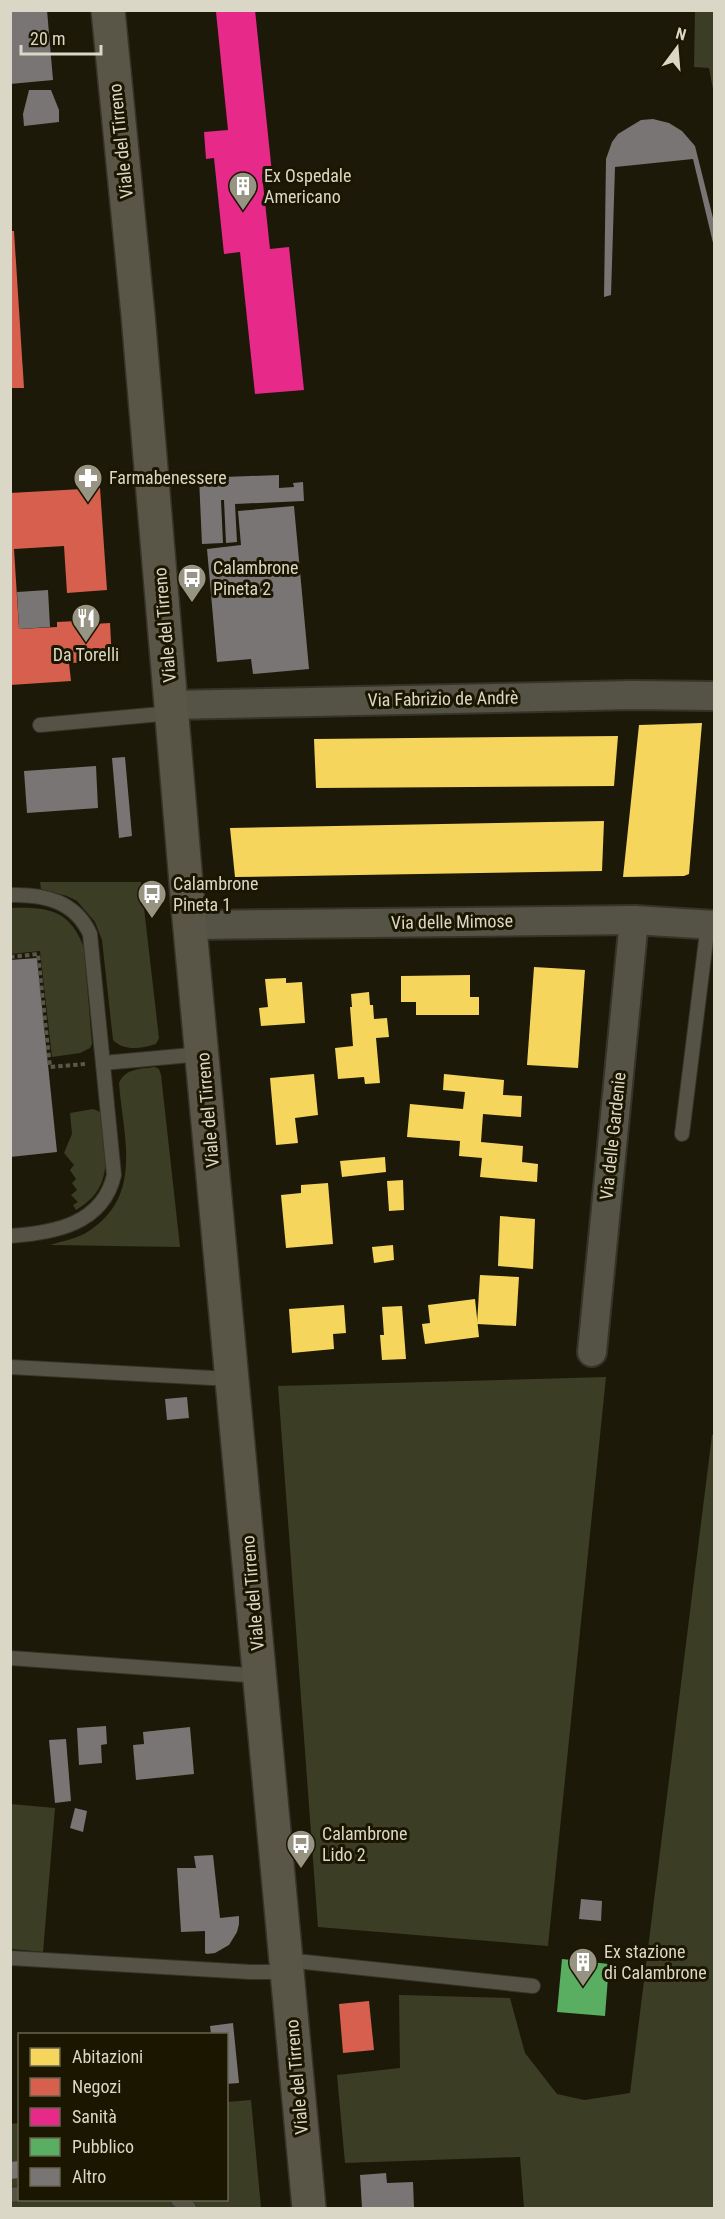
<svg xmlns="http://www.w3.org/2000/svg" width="725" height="2219" font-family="'Roboto Condensed',sans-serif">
	<rect width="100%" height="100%" fill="#1d1909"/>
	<g fill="#3c3d25">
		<polygon points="695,11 714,11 714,95 709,68 694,67"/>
		<path d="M40,882H141L159,1038L156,1044C143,1048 124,1052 113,1040L102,940L95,922L77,901L67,896L41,889Z"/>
		<path d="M10,908C47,907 70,909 84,948L92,1044L90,1048L80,1053L52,1057L40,951L11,954Z"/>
		<path d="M155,1067L159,1069L161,1075L180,1247L50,1245C63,1241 79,1238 89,1231C144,1195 123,1137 119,1083C126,1068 140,1069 155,1067Z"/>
		<path d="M93,1109L98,1111L102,1114C105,1153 116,1187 76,1210L73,1205L78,1202L71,1195L77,1190L72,1183L76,1179L70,1170L74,1165L64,1153L72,1134L70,1113Z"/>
		<polygon points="606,1377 548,1946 318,1927 278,1386"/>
		<polygon points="712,1435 714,1435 714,2208 524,2208 520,2157 345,2163 337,2075 400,2068 399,1995 510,1998 525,2053 557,2094 584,2100 630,2093"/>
		<polygon points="10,1804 55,1808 43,1952 11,1949"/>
		<polygon points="251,2100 261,2208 11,2208 10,2124 19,2123 20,2200 226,2200 227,2102"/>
	</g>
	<g fill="#f6d55c">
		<polygon points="702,723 689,874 684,876 623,877 639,725"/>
		<polygon points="618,736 614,786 316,788 314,739"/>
		<polygon points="604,821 602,871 235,877 230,828"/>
		<polygon points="534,967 585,970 578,1068 527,1065"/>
		<polygon points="470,975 470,997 479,997 479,1015 416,1015 416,1002 401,1002 401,976"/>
		<polygon points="286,978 286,983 302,982 305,1023 261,1026 259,1008 268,1007 265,979"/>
		<polygon points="369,992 370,1005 373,1005 374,1019 387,1018 389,1037 376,1038 380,1083 365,1084 364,1077 338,1079 335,1048 353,1046 350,1007 352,1007 351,994"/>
		<polygon points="314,1074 318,1115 295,1118 298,1143 276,1145 270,1078"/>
		<polygon points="444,1074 504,1080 503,1095 522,1096 521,1117 483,1114 481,1142 523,1146 522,1162 538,1164 537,1182 480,1177 482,1158 459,1156 460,1141 407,1137 410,1104 463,1109 465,1092 443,1090"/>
		<polygon points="385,1157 386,1172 342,1177 340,1161"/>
		<polygon points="403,1180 404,1210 389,1211 387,1181"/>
		<polygon points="328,1183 333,1244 286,1248 281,1195 301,1193 301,1185"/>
		<polygon points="500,1216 535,1219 533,1269 498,1266"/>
		<polygon points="393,1245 394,1260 374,1263 372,1247"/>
		<polygon points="480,1275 519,1277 516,1326 477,1324"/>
		<polygon points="475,1299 479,1337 425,1344 422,1324 430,1323 428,1305"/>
		<polygon points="344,1305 346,1333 333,1334 334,1349 292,1353 289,1309"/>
		<polygon points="402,1306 406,1359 382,1360 380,1335 384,1335 382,1307"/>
	</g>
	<g fill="#d6604d">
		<polygon points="10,231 14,231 24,388 10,388"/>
		<polygon points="100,488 107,590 67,593 64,546 14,549 19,629 57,627 57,622 77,621 77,625 110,623 112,661 69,663 71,681 10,685 10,493"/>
		<polygon points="369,2001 374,2050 343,2053 339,2004"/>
	</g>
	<polygon fill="#e7298a" points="226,10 255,10 272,173 262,174 270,249 289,247 304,390 255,394 240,252 224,254 214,158 206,159 204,132 228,130 216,12"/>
	<polygon fill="#5aae61" points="562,1959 609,1964 605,2016 557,2012"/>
	<g fill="#797574">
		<polygon points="10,10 47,10 53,80 10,84 10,53 12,53"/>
		<polygon points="29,90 51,90 59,110 59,122 24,126 23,114"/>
		<polygon points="653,119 669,123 682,131 695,146 714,222 714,247 693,159 615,167 611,295 604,297 606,159 612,142 618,134 641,120"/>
		<polygon points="279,475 279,488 294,487 293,483 303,482 304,501 235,504 237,542 226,543 224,500 221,500 223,543 202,544 199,478"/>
		<polygon points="294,506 309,669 253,674 251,659 217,662 207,549 241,545 238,511"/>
		<polygon points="48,590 50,627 19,629 17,592"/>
		<polygon points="125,757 132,836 119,838 112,758"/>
		<polygon points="96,766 98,808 27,813 24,771"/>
		<polygon points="37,958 57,1152 10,1157 10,960"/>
		<polygon points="187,1397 189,1418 167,1420 165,1399"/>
		<polygon points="106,1726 107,1744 101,1745 102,1763 79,1765 77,1728"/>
		<polygon points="190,1727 194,1774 136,1780 133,1745 144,1744 143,1732"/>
		<polygon points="66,1739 71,1801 55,1803 49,1740"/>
		<polygon points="75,1808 87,1811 83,1832 70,1828"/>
		<polygon points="213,1855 220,1918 239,1916 239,1924 237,1932 229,1945 215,1953 207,1954 205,1953 205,1931 181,1932 177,1868 196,1868 194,1856"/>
		<polygon points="581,1899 602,1901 601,1921 579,1919"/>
		<polygon points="233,2023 239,2083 226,2084 226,2034 211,2034 210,2026"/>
		<polygon points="20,2161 20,2178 10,2179 10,2162"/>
		<polygon points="386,2173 387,2183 413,2182 414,2208 362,2208 360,2175"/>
	</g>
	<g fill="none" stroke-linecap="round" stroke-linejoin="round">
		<g stroke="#363429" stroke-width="16">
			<g id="service">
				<polyline points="40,725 172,713"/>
				<path d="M10,895C44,894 75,901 90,934L114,1175C103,1224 54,1233 10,1236"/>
				<polyline points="103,1063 202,1054"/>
				<polyline points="682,1134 708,924"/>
				<polyline points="10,1367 231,1379"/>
				<polyline points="10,1658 261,1676"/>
				<polyline points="10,1958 250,1972 287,1972"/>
				<polyline points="286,1960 533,1986"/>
				<polyline points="10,2195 20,2194"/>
				<polyline points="178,2200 189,2208"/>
			</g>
		</g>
		<g stroke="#363429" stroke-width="32">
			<g id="minor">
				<polyline points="172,705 632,695 714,696"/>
				<polyline points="190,925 634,920 714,925"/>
				<polyline points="592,1352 634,920"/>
			</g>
		</g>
		<g stroke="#363429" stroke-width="36">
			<polyline id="secondary" points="108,10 138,315 189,918 309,2208"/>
		</g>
		<polyline stroke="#59574c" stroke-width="4" stroke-dasharray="4.5 3" stroke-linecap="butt" points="10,957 38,954 50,1067 85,1064"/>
		<use href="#service" stroke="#555346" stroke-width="14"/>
		<use href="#minor" stroke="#555346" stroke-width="28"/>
		<use href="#secondary" stroke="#595547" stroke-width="33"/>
	</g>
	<defs>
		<g id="building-pin" transform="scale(1.5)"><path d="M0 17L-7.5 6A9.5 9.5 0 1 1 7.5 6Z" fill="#989484" stroke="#1b1600"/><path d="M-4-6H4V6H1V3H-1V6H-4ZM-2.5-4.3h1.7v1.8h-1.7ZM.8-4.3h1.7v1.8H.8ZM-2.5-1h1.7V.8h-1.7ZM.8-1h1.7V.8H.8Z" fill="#fff"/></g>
		<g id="pharmacy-pin" transform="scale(1.5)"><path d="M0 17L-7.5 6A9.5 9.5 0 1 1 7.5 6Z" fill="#989484" stroke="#1b1600"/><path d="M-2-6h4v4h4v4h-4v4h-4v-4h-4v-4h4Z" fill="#fff"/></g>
		<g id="bus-pin" transform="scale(1.5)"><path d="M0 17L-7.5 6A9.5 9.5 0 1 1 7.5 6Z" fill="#989484" stroke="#1b1600"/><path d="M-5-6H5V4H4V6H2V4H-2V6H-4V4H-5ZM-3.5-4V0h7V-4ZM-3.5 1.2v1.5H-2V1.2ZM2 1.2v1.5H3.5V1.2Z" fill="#fff"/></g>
		<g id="restaurant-pin" transform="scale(1.5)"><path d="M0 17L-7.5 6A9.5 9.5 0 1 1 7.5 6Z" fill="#989484" stroke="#1b1600"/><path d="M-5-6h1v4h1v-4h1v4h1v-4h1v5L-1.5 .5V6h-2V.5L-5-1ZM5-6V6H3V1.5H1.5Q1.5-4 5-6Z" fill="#fff"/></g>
	</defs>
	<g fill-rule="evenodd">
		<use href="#building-pin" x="243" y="186"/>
		<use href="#pharmacy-pin" x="88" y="478"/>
		<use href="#bus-pin" x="192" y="578"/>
		<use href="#restaurant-pin" x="86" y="618"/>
		<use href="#bus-pin" x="152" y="894"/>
		<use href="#bus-pin" x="301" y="1844"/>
		<use href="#building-pin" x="583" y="1962"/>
	</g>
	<g text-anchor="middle" stroke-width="6" stroke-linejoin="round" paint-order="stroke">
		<g font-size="18" fill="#dad7c6" stroke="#1b1600">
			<text transform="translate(121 141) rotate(-96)" y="6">Viale del Tirreno</text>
			<text transform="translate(165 625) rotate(-95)" y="6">Viale del Tirreno</text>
			<text transform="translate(443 699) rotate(-1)" y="6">Via Fabrizio de Andrè</text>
			<text transform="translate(452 922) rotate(-1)" y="6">Via delle Mimose</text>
			<text transform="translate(208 1110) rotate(-95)" y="6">Viale del Tirreno</text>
			<text transform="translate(613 1136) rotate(-84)" y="6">Via delle Gardenie</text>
			<text transform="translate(253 1593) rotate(-95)" y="6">Viale del Tirreno</text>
			<text transform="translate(297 2077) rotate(-95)" y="6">Viale del Tirreno</text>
		</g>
		<g font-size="18" fill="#dad7c6" stroke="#1b1600" text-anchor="start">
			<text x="264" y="182">Ex Ospedale<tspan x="264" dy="21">Americano</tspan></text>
			<text x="109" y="484">Farmabenessere</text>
			<text x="213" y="574">Calambrone<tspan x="213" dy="21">Pineta 2</tspan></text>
			<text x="86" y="661" text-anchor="middle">Da Torelli</text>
			<text x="173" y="890">Calambrone<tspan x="173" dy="21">Pineta 1</tspan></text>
			<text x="322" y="1840">Calambrone<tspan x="322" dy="21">Lido 2</tspan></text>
			<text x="604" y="1958">Ex stazione<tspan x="604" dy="21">di Calambrone</tspan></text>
		</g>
	</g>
	<rect width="725" height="2219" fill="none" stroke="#dad7c6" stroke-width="24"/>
	<rect x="18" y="2033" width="210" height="168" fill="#1b1600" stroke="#67634f" stroke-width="1.5"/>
	<rect x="30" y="2048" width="30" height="18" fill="#f6d55c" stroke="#67634f" stroke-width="1.5"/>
	<text x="72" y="2063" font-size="18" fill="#dad7c6">Abitazioni</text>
	<rect x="30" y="2078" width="30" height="18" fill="#d6604d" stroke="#67634f" stroke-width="1.5"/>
	<text x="72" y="2093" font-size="18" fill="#dad7c6">Negozi</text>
	<rect x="30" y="2108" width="30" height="18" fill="#e7298a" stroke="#67634f" stroke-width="1.5"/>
	<text x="72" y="2123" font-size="18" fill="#dad7c6">Sanità</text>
	<rect x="30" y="2138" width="30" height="18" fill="#5aae61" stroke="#67634f" stroke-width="1.5"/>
	<text x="72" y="2153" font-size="18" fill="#dad7c6">Pubblico</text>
	<rect x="30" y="2168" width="30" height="18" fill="#797574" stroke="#67634f" stroke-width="1.5"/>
	<text x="72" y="2183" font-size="18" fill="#dad7c6">Altro</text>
	<g transform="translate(677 48) rotate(16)" stroke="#1b1600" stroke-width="4.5" paint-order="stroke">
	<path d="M0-4.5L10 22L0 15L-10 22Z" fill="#dad7c6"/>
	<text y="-9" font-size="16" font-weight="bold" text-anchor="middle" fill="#dad7c6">N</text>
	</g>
	<path d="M21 45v9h80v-9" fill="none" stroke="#dad7c6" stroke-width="3"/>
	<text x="30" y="45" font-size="18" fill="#dad7c6" stroke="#1b1600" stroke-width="4.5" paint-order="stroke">20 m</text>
</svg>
